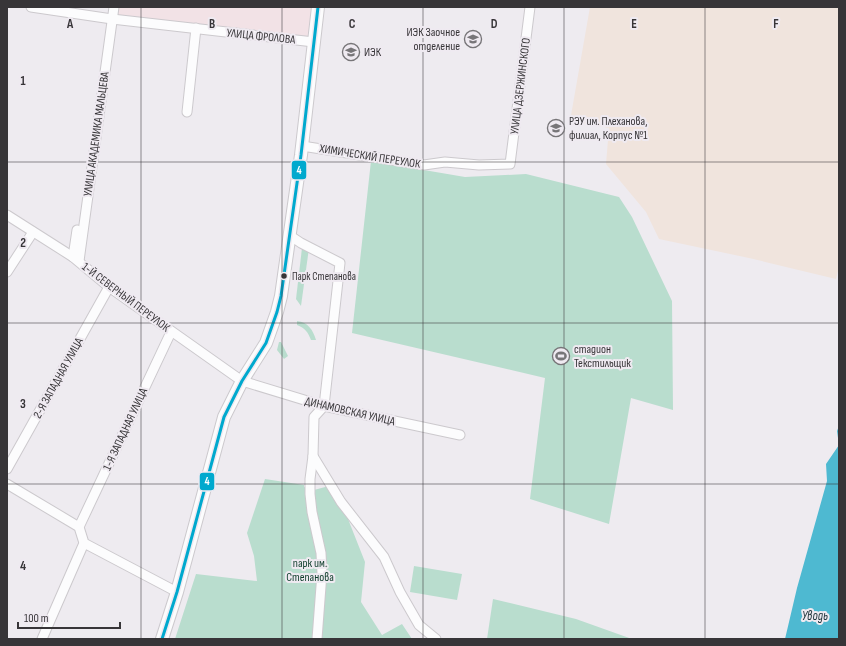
<svg xmlns="http://www.w3.org/2000/svg" width="846" height="646" font-family="'Sofia Sans Condensed',sans-serif">
	<rect width="100%" height="100%" fill="#eeebf0"/>
	<polygon fill="#f0e4dd" points="590,7 839,7 839,267 836,279 749,258 659,239 646,212 606,164 609,128 570,121"/>
	<polygon fill="#f2e2e6" points="118,7 312,7 309,37 117,15"/>
	<g fill="#b9ddce">
		<polygon points="371,161 465,177 526,174 619,197 632,217 672,301 673,410 631,398 609,524 530,499 545,378 352,333"/>
		<polygon points="302,248 309,248 301,306 296,299"/>
		<path d="M297,321C308,322 313,330 316,340H311C308,332 305,328 297,325Z"/>
		<polygon points="279,342 281,342 288,356 284,359 277,350"/>
		<polygon points="265,479 304,485 304,487 314,490 329,486 348,519 365,562 361,602 382,635 402,624 412,639 175,639 196,574 257,581 254,556 247,533"/>
		<polygon points="414,566 462,574 457,600 410,592"/>
		<polygon points="493,599 576,619 632,639 487,639"/>
	</g>
	<polygon fill="#4eb9d1" points="839,426 839,639 785,639 797,588 827,481 826,464 839,445 837,431"/>
	<g fill="none" stroke-linecap="round" stroke-linejoin="round">
		<g stroke="#ccc9cd" stroke-width="11">
			<g id="minor">
				<polyline points="31,7 112,19 314,42"/>
				<polyline points="187,112 196,28"/>
				<polyline points="302,146 424,165 445,162 479,165 510,164 530,7"/>
				<polyline points="7,215 73,257 109,287 242,381 324,406 460,435"/>
				<polyline points="289,235 301,243 340,263 324,406 314,417 313,456 310,479 310,494 312,512 321,553 322,573 317,639"/>
				<polyline points="73,257 77,230"/>
				<polyline points="79,261 114,7"/>
				<polyline points="7,272 33,232"/>
				<polyline points="313,456 341,502 384,557 400,592 419,625 436,639"/>
				<polyline points="7,469 109,287"/>
				<polyline points="7,484 79,527 84,543 177,592"/>
				<polyline points="79,527 171,332"/>
				<polyline points="42,639 84,543"/>
			</g>
		</g>
		<g stroke="#ccc9cd" stroke-width="14">
			<polyline id="major" points="162,639 177,592 224,417 242,381 266,343 277,312 281,296 301,155 318,7"/>
		</g>
		<use href="#minor" stroke="#fcfcfd" stroke-width="9"/>
		<use href="#major" stroke="#fcfcfd" stroke-width="12"/>
		<g stroke="#efeaf1" stroke-width="6">
			<polyline id="bus-1" points="162,639 177,592 224,417 242,381 266,343 277,312 281,296 301,155 318,7"/>
		</g>
		<use href="#bus-1" stroke="#00a9ce" stroke-width="3"/>
	</g>
	<path fill="none" stroke="#373538" stroke-width="1" stroke-opacity="0.55" d="M141,7V639M282,7V639M423,7V639M564,7V639M705,7V639M7,162H839M7,323H839M7,484H839"/>
	<defs>
		<g id="university-ring" transform="scale(0.9)"><circle r="9.5" fill="#efeaf1" stroke="#777578" stroke-width="1.5"/><path d="M0-5L7-2L0 1L-7-2ZM-4 1L0 2.5L4 1V4Q0 6-4 4Z" fill="#777578"/></g>
		<g id="stadium-ring" transform="scale(0.9)"><circle r="9.5" fill="#efeaf1" stroke="#777578" stroke-width="1.5"/><path d="M0-5a6.5 5 0 1 0 0 10a6.5 5 0 1 0 0-10ZM-3.5-1.8h7v3.6h-7Z" fill="#777578"/></g>
	</defs>
	<g fill-rule="evenodd">
		<use href="#university-ring" x="473" y="39"/>
		<use href="#university-ring" x="351" y="52"/>
		<use href="#university-ring" x="556" y="128"/>
		<use href="#stadium-ring" x="561" y="356"/>
	</g>
	<circle fill="#373538" stroke="#efeaf1" stroke-width="1.5" cx="284" cy="276" r="3.5"/>
	<g text-anchor="middle" stroke-width="4" stroke-linejoin="round" paint-order="stroke">
		<g font-size="11" fill="#373538" stroke="#efeaf1" text-anchor="start">
			<text x="292" y="280">Парк Степанова</text>
		</g>
		<g font-size="12" fill="#373538" stroke="#efeaf1" text-anchor="start">
			<text x="460" y="36" text-anchor="end">ИЭК Заочное<tspan x="460" dy="14">отделение</tspan></text>
			<text x="364" y="56">ИЭК</text>
			<text x="569" y="125">РЭУ им. Плеханова,<tspan x="569" dy="14">филиал, Корпус №1</tspan></text>
			<text x="574" y="353">стадион<tspan x="574" dy="14">Текстильщик</tspan></text>
		</g>
		<g font-size="12" fill="#373538" stroke="#efeaf1">
			<text transform="translate(261 36) rotate(6)" y="4">УЛИЦА ФРОЛОВА</text>
			<text transform="translate(520 86) rotate(-83)" y="4">УЛИЦА ДЗЕРЖИНСКОГО</text>
			<text transform="translate(96 134) rotate(-82)" y="4">УЛИЦА АКАДЕМИКА МАЛЬЦЕВА</text>
			<text transform="translate(370 156) rotate(9)" y="4">ХИМИЧЕСКИЙ ПЕРЕУЛОК</text>
			<text transform="translate(126 297) rotate(37)" y="4">1-Й СЕВЕРНЫЙ ПЕРЕУЛОК</text>
			<text transform="translate(58 378) rotate(-61)" y="4">2-Я ЗАПАДНАЯ УЛИЦА</text>
			<text transform="translate(350 411) rotate(13)" y="4">ДИНАМОВСКАЯ УЛИЦА</text>
			<text transform="translate(125 429) rotate(-65)" y="4">1-Я ЗАПАДНАЯ УЛИЦА</text>
		</g>
		<g font-size="12" fill="#0e3d2b" stroke="#efeaf1">
			<text x="310" y="567">парк им.<tspan x="310" dy="14">Степанова</tspan></text>
		</g>
		<g font-size="13" font-style="italic" fill="#1f343b" stroke="#efeaf1">
			<text x="815" y="620">Уводь</text>
		</g>
	</g>
	<g font-size="13" text-anchor="middle" font-weight="bold" fill="#373538" stroke="#efeaf1" stroke-width="4" stroke-linejoin="round" paint-order="stroke">
		<text x="70" y="28">A</text>
		<text x="212" y="28">B</text>
		<text x="352" y="28">C</text>
		<text x="494" y="28">D</text>
		<text x="634" y="28">E</text>
		<text x="776" y="28">F</text>
		<text x="23" y="85">1</text>
		<text x="23" y="247">2</text>
		<text x="23" y="408">3</text>
		<text x="23" y="570">4</text>
	</g>
	<g stroke="#efeaf1" stroke-width="1.5">
		<rect x="291" y="160" width="16" height="20" rx="4" fill="#00a9ce"/>
		<rect x="199" y="472" width="16" height="19" rx="4" fill="#00a9ce"/>
	</g>
	<g font-size="11" text-anchor="middle" font-weight="bold" fill="#fff">
		<text x="299" y="174">4</text>
		<text x="207" y="485">4</text>
	</g>
	<rect width="846" height="646" fill="none" stroke="#373538" stroke-width="16"/>
	<path d="M18 622v6h102v-6" fill="none" stroke="#373538" stroke-width="2"/>
	<text x="24" y="622" font-size="12" fill="#373538" stroke="#efeaf1" stroke-width="3" paint-order="stroke">100 m</text>
</svg>
